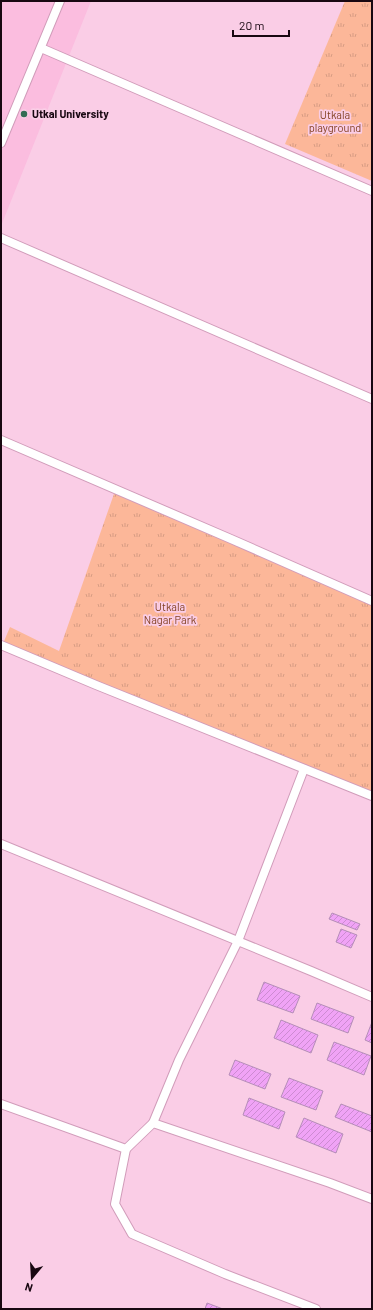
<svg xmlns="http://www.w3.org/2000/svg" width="373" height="1310" font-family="Barlow,sans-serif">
	<defs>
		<pattern id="grass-tufts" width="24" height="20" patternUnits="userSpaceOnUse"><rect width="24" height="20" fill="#fcb799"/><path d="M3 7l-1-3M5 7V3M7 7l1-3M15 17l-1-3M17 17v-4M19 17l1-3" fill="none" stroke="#d79c83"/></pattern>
		<pattern id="building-hatch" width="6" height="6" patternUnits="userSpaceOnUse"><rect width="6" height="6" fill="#f0a3f6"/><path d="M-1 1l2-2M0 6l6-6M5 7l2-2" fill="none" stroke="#cd8bd2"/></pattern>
	</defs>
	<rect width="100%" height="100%" fill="#facde6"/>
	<polygon fill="#fbbddf" points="1,1 91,1 1,226"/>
	<g fill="url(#grass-tufts)">
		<polygon points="345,1 372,1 372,181 285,144"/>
		<polygon points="115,491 372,601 372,794 2,646 10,627 59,651"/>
	</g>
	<g fill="url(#building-hatch)" stroke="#b58eb8">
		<polygon points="332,913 360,924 357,930 329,919"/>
		<polygon points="341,929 357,935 351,948 336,942"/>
		<polygon points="264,982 300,996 293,1013 257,1000"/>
		<polygon points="317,1003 354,1017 348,1033 311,1019"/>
		<polygon points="281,1020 318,1035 311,1053 274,1038"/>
		<polygon points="372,1022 372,1043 365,1040"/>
		<polygon points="334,1042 371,1056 364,1075 327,1060"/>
		<polygon points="235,1060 271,1074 265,1089 229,1075"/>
		<polygon points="289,1078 323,1091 316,1110 281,1097"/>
		<polygon points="249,1098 285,1112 279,1129 243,1115"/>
		<polygon points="341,1104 372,1116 372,1132 335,1117"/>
		<polygon points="304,1118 343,1134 336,1153 296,1137"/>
		<polygon points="207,1303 223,1309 205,1309"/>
	</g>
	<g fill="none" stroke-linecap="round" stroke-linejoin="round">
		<g stroke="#d19cba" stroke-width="10">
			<g id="service">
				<polyline points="41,48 372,191"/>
				<polyline points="1,143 60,1"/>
				<polyline points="1,238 372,399"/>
				<polyline points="1,440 231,539 372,601"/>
				<polyline points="1,645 96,685 372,796"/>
				<polyline points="1,844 311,971 372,997"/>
				<polyline points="1,1104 126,1149 153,1123 330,1183 372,1199"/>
				<polyline points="153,1123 179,1060 238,941 304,769"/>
				<polyline points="126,1149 115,1204 132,1234 225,1274 316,1309"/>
			</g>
		</g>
		<use href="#service" stroke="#fff" stroke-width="8"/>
	</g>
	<circle fill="#336c54" stroke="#facde6" stroke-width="1.5" cx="24" cy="114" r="4"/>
	<g text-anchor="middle" stroke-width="3.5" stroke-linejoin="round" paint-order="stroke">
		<g font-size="11" font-weight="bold" fill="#180711" stroke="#facde6" text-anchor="start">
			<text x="32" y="118">Utkal University</text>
		</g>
		<g font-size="11" fill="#834121" stroke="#facde6">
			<text x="335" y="119">Utkala<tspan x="335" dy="13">playground</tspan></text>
			<text x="170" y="611">Utkala<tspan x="170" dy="13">Nagar Park</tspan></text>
		</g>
	</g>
	<rect width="373" height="1310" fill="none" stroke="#180711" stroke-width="4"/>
	<g transform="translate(32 1278) rotate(198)" stroke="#facde6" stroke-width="3" paint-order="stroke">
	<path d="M0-3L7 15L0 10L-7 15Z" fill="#180711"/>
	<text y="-6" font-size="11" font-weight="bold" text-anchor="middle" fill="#180711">N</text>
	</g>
	<path d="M233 30v6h56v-6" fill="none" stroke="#180711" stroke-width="2"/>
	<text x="239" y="30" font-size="12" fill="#180711" stroke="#facde6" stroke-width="3" paint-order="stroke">20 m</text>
</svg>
